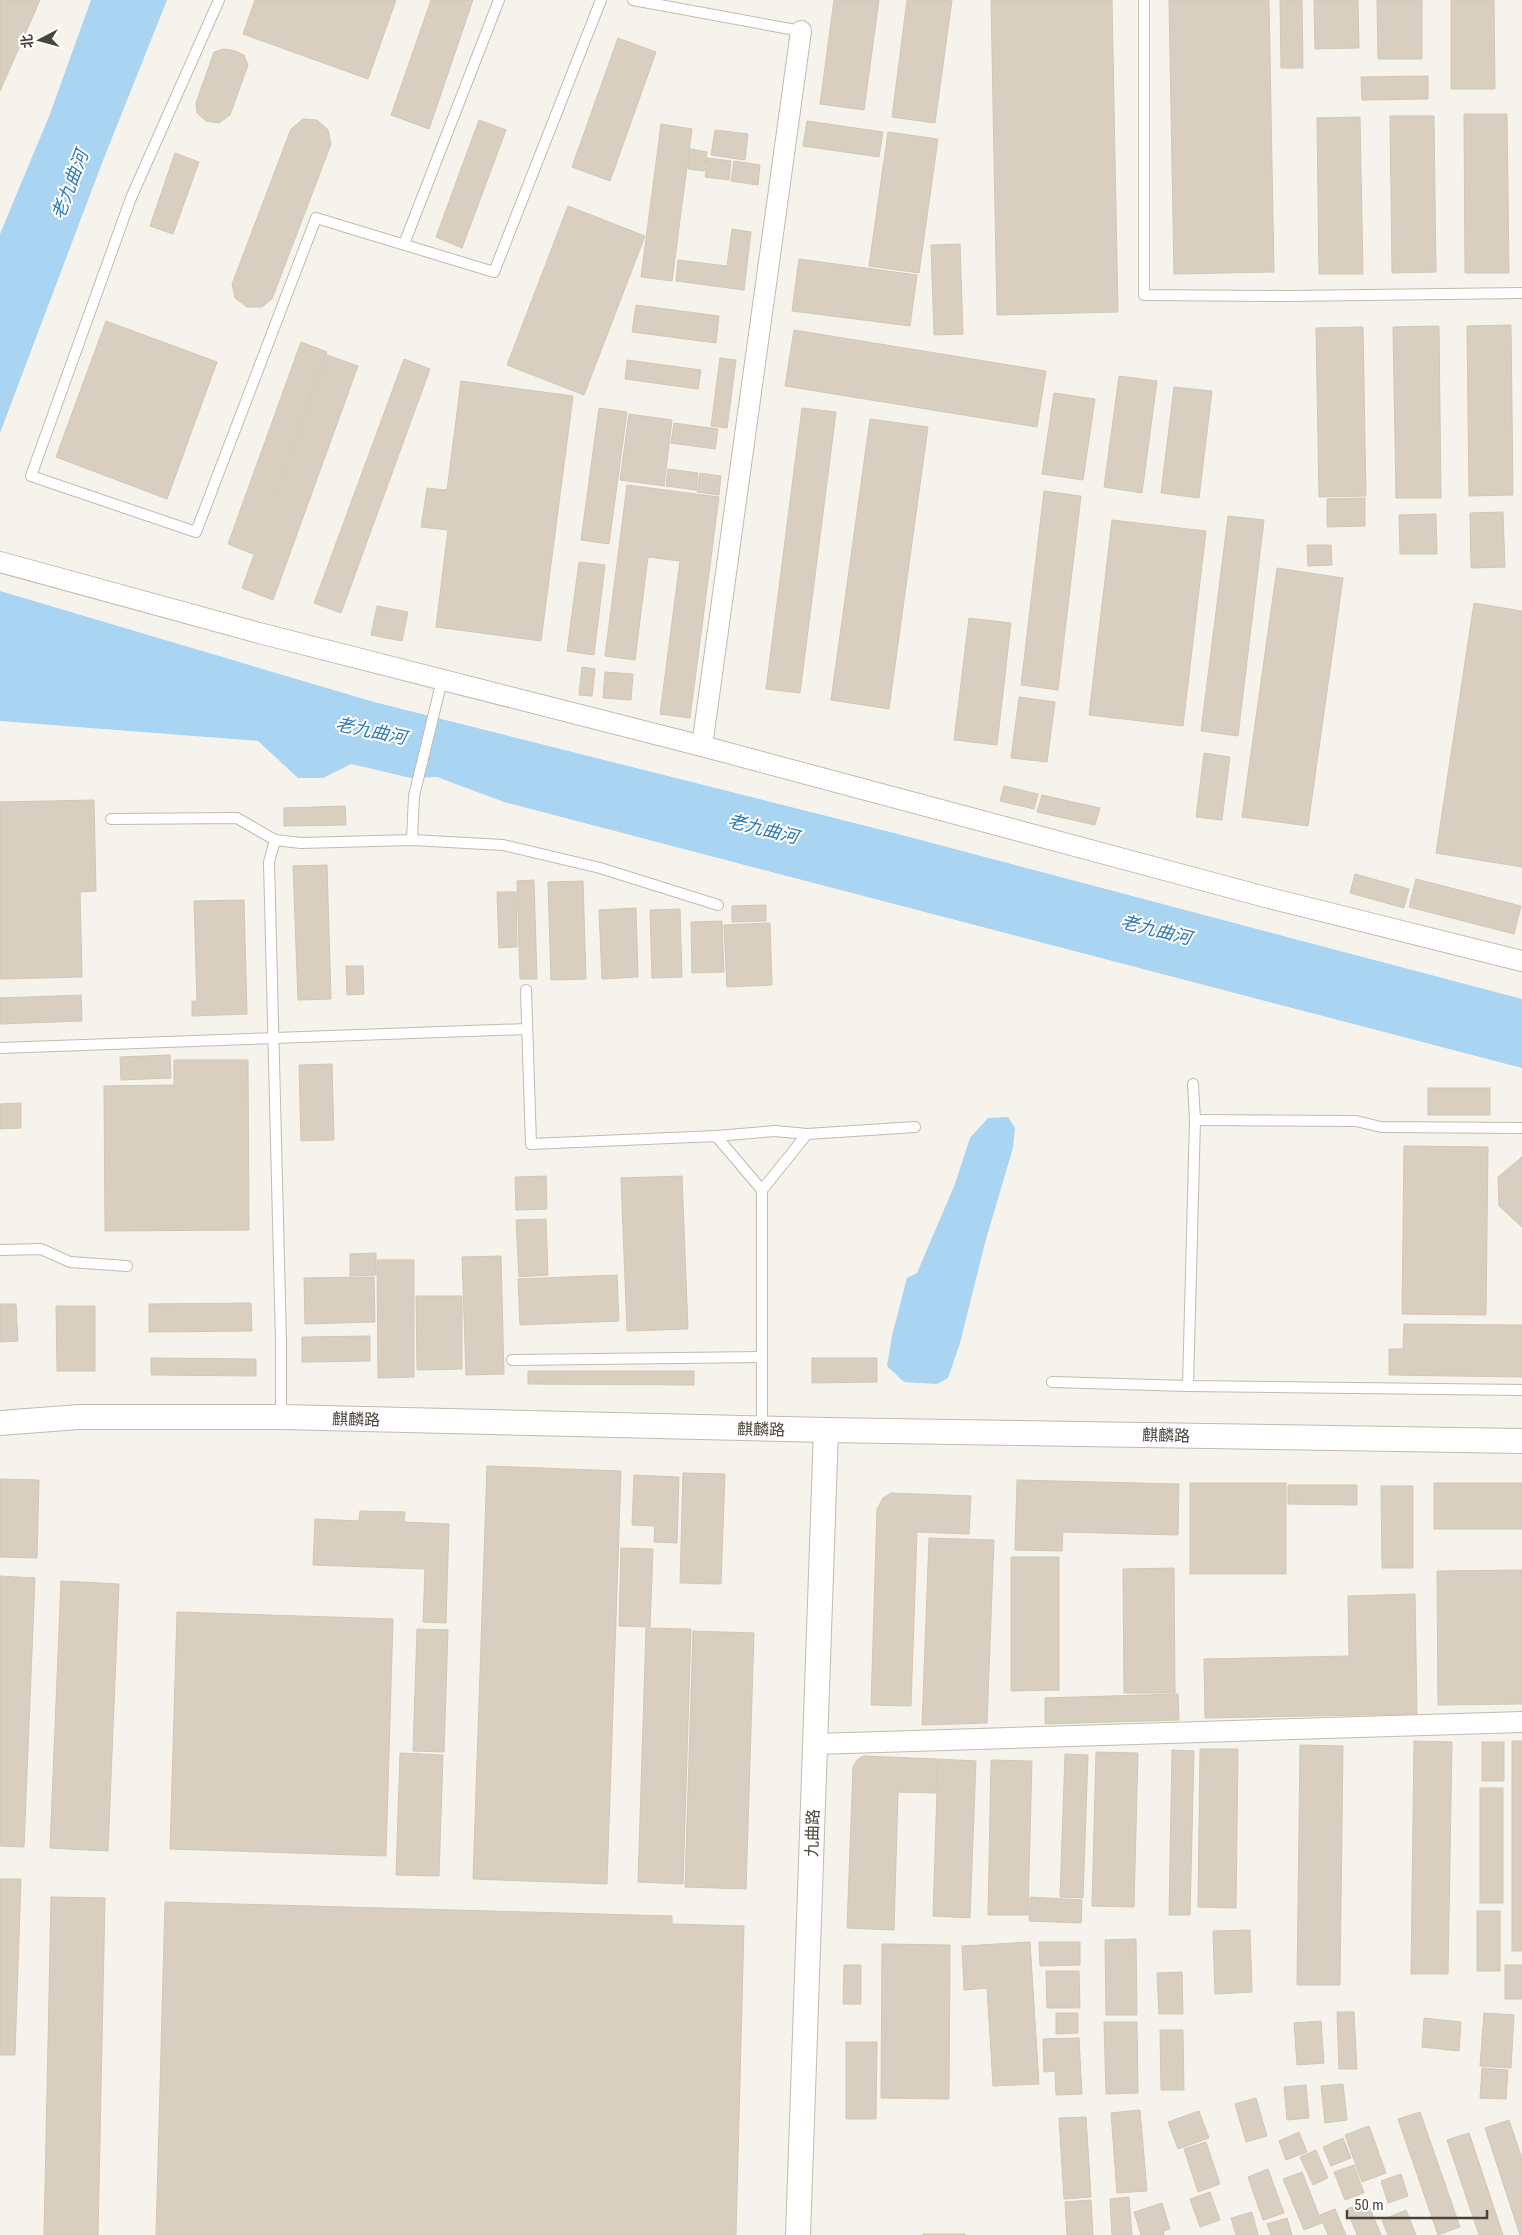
<svg xmlns="http://www.w3.org/2000/svg" width="1522" height="2235" font-family="'Roboto Condensed','Noto Sans SC',sans-serif">
	<rect width="100%" height="100%" fill="#f6f3ec"/>
	<g fill="#a9d4f2">
		<polygon points="91,0 167,0 102,163 0,433 0,234 50,114"/>
		<polygon points="0,591 374,702 894,833 1522,999 1522,1068 504,802 437,777 411,778 351,764 323,778 298,778 258,741 0,721"/>
		<polygon points="1008,1117 1015,1128 1013,1148 986,1239 960,1343 948,1378 937,1384 904,1382 887,1366 892,1336 907,1278 917,1273 955,1184 970,1138 988,1118"/>
	</g>
	<g fill="#d8cfc1" stroke="#d3c7b4">
		<polygon points="0,0 40,0 0,91"/>
		<polygon points="255,0 396,0 368,79 243,34"/>
		<polygon points="431,0 473,0 429,129 391,115"/>
		<polygon points="834,0 879,0 864,110 820,104"/>
		<polygon points="907,0 952,0 935,123 892,117"/>
		<polygon points="991,0 1112,0 1118,312 997,315"/>
		<polygon points="1169,0 1269,0 1274,272 1174,274"/>
		<polygon points="1280,0 1302,0 1303,68 1281,68"/>
		<polygon points="1314,0 1358,0 1359,48 1315,49"/>
		<polygon points="1377,0 1422,0 1422,59 1378,59"/>
		<polygon points="1451,0 1494,0 1495,89 1451,89"/>
		<polygon points="618,38 656,52 610,181 572,167"/>
		<polygon points="224,49 235,51 244,55 248,65 230,115 219,123 206,121 197,113 196,103 214,52"/>
		<polygon points="1428,76 1428,99 1362,100 1361,77"/>
		<polygon points="1464,114 1507,114 1509,273 1465,273"/>
		<polygon points="1390,116 1434,116 1436,272 1392,273"/>
		<polygon points="1360,117 1363,274 1319,274 1317,118"/>
		<polygon points="303,119 317,120 328,130 331,144 272,299 262,307 247,307 235,298 232,284 291,129"/>
		<polygon points="479,120 506,130 462,248 436,237"/>
		<polygon points="807,121 883,132 879,157 803,146"/>
		<polygon points="661,124 692,129 672,281 641,277"/>
		<polygon points="715,130 748,134 745,160 711,155"/>
		<polygon points="888,132 938,139 919,273 869,266"/>
		<polygon points="690,149 707,152 704,171 688,169"/>
		<polygon points="175,153 199,162 173,234 150,226"/>
		<polygon points="707,158 731,161 729,180 705,177"/>
		<polygon points="734,161 760,165 758,185 731,181"/>
		<polygon points="568,206 645,236 584,395 507,365"/>
		<polygon points="732,229 751,232 744,290 676,281 678,260 727,266"/>
		<polygon points="960,244 963,334 934,335 931,245"/>
		<polygon points="799,259 917,275 910,326 792,311"/>
		<polygon points="636,305 719,316 716,343 632,332"/>
		<polygon points="106,321 217,362 167,499 56,457"/>
		<polygon points="1511,325 1513,495 1469,496 1467,326"/>
		<polygon points="1439,326 1441,498 1396,498 1393,327"/>
		<polygon points="1363,327 1366,496 1319,497 1316,328"/>
		<polygon points="794,330 1046,371 1037,427 785,386"/>
		<polygon points="301,342 327,352 253,554 228,544"/>
		<polygon points="327,355 358,366 273,600 242,588"/>
		<polygon points="720,358 736,360 727,428 711,426"/>
		<polygon points="404,359 430,369 341,613 314,603"/>
		<polygon points="627,360 701,370 698,389 625,379"/>
		<polygon points="1119,376 1157,381 1142,493 1104,487"/>
		<polygon points="461,381 573,396 541,641 436,627 448,530 421,527 427,488 447,490"/>
		<polygon points="1174,387 1212,391 1199,498 1161,493"/>
		<polygon points="1054,393 1095,399 1083,480 1042,474"/>
		<polygon points="599,408 627,412 609,544 581,540"/>
		<polygon points="802,408 836,412 800,693 766,689"/>
		<polygon points="629,414 672,420 664,486 620,480"/>
		<polygon points="870,419 928,427 889,709 831,700"/>
		<polygon points="674,423 718,429 715,449 671,443"/>
		<polygon points="668,469 698,473 696,490 666,486"/>
		<polygon points="700,473 721,476 719,495 697,492"/>
		<polygon points="627,485 719,497 690,718 660,714 680,561 648,557 635,660 605,656"/>
		<polygon points="1044,491 1081,496 1058,690 1021,685"/>
		<polygon points="1365,498 1365,526 1327,527 1327,499"/>
		<polygon points="1503,512 1505,567 1471,568 1470,513"/>
		<polygon points="1436,514 1437,554 1400,554 1399,515"/>
		<polygon points="1228,516 1264,520 1238,736 1201,731"/>
		<polygon points="1112,520 1206,531 1183,726 1089,715"/>
		<polygon points="1307,545 1331,545 1332,565 1308,566"/>
		<polygon points="579,562 605,565 594,655 567,651"/>
		<polygon points="1277,568 1343,578 1308,826 1242,817"/>
		<polygon points="1474,603 1522,611 1522,867 1436,853"/>
		<polygon points="377,606 408,612 402,641 371,635"/>
		<polygon points="969,618 1011,623 997,745 954,740"/>
		<polygon points="582,667 595,669 592,696 579,695"/>
		<polygon points="605,672 633,674 631,700 603,698"/>
		<polygon points="1019,697 1055,702 1047,762 1011,758"/>
		<polygon points="1204,753 1230,757 1222,820 1196,817"/>
		<polygon points="1004,786 1038,794 1034,809 1000,801"/>
		<polygon points="1042,795 1100,808 1095,825 1037,812"/>
		<polygon points="94,800 96,891 80,892 82,977 0,979 0,802"/>
		<polygon points="345,806 346,825 284,826 284,808"/>
		<polygon points="327,865 331,999 298,1000 293,866"/>
		<polygon points="1355,874 1409,889 1404,908 1350,893"/>
		<polygon points="1416,879 1521,906 1514,934 1409,907"/>
		<polygon points="534,880 537,979 520,979 517,881"/>
		<polygon points="583,881 586,979 551,980 548,882"/>
		<polygon points="497,892 516,892 517,947 499,948"/>
		<polygon points="244,900 247,1014 192,1016 192,1001 197,1001 194,901"/>
		<polygon points="766,905 766,921 732,922 732,906"/>
		<polygon points="636,908 638,977 602,979 599,910"/>
		<polygon points="680,909 682,977 652,978 650,910"/>
		<polygon points="722,921 724,972 692,973 691,922"/>
		<polygon points="770,923 772,985 727,987 724,925"/>
		<polygon points="346,966 363,966 364,994 347,995"/>
		<polygon points="81,995 82,1021 0,1024 0,998"/>
		<polygon points="170,1055 171,1078 121,1080 120,1057"/>
		<polygon points="174,1060 248,1060 249,1230 105,1231 104,1086 174,1085"/>
		<polygon points="332,1064 334,1140 301,1141 299,1065"/>
		<rect x="1428" y="1088" width="62" height="27"/>
		<polygon points="21,1103 21,1128 0,1129 0,1104"/>
		<polygon points="1404,1146 1488,1147 1486,1315 1402,1314"/>
		<polygon points="1522,1157 1522,1227 1499,1206 1498,1177"/>
		<polygon points="546,1176 547,1209 516,1210 515,1177"/>
		<polygon points="682,1176 688,1329 627,1331 621,1178"/>
		<polygon points="546,1219 548,1275 519,1277 516,1220"/>
		<polygon points="376,1253 376,1275 350,1276 350,1254"/>
		<polygon points="501,1256 504,1374 466,1375 462,1257"/>
		<polygon points="377,1260 414,1260 414,1377 378,1378"/>
		<polygon points="617,1275 619,1321 520,1325 518,1279"/>
		<polygon points="374,1277 375,1322 305,1324 304,1278"/>
		<polygon points="416,1296 462,1296 462,1369 417,1370"/>
		<polygon points="251,1303 252,1331 149,1332 149,1304"/>
		<polygon points="0,1304 16,1304 18,1341 0,1342"/>
		<polygon points="56,1306 95,1306 95,1371 57,1371"/>
		<polygon points="1404,1324 1522,1325 1522,1377 1389,1375 1389,1349 1403,1349"/>
		<polygon points="370,1336 370,1361 302,1362 302,1337"/>
		<polygon points="151,1358 256,1359 256,1376 151,1375"/>
		<polygon points="812,1358 877,1358 877,1382 812,1383"/>
		<polygon points="528,1371 694,1371 694,1385 528,1384"/>
		<polygon points="487,1466 621,1471 607,1884 473,1879"/>
		<polygon points="683,1473 725,1474 721,1584 680,1583"/>
		<polygon points="634,1475 679,1477 677,1543 654,1542 655,1526 632,1525"/>
		<polygon points="0,1479 39,1480 37,1558 0,1557"/>
		<polygon points="1017,1480 1179,1484 1178,1535 1063,1532 1062,1551 1015,1550"/>
		<rect x="1190" y="1483" width="96" height="91"/>
		<rect x="1434" y="1483" width="88" height="46"/>
		<polygon points="1288,1485 1357,1485 1357,1505 1288,1504"/>
		<polygon points="1381,1486 1413,1486 1413,1568 1382,1568"/>
		<polygon points="891,1493 971,1496 969,1534 917,1532 911,1706 871,1705 877,1509 883,1498"/>
		<polygon points="360,1511 405,1512 404,1522 449,1524 446,1623 423,1622 425,1569 313,1565 315,1519 359,1521"/>
		<polygon points="929,1538 994,1540 987,1723 922,1725"/>
		<polygon points="621,1548 653,1549 650,1627 619,1626"/>
		<polygon points="1011,1557 1059,1557 1059,1690 1011,1691"/>
		<polygon points="1174,1568 1175,1693 1124,1693 1123,1569"/>
		<polygon points="1522,1570 1522,1704 1438,1705 1437,1571"/>
		<polygon points="0,1576 35,1578 24,1847 0,1846"/>
		<polygon points="61,1581 119,1584 108,1851 50,1848"/>
		<polygon points="1415,1594 1417,1714 1205,1718 1204,1659 1349,1656 1348,1596"/>
		<polygon points="177,1612 393,1619 386,1856 170,1849"/>
		<polygon points="646,1628 691,1629 683,1884 638,1882"/>
		<polygon points="417,1629 448,1630 444,1752 413,1751"/>
		<polygon points="693,1631 754,1633 746,1889 685,1887"/>
		<polygon points="1178,1694 1179,1720 1045,1724 1045,1698"/>
		<polygon points="1414,1741 1452,1742 1448,1974 1411,1974"/>
		<rect x="1512" y="1741" width="10" height="210"/>
		<rect x="1482" y="1742" width="22" height="39"/>
		<polygon points="1300,1745 1343,1746 1340,1985 1297,1985"/>
		<polygon points="1200,1749 1238,1749 1236,1908 1198,1907"/>
		<polygon points="1172,1750 1194,1751 1190,1915 1169,1915"/>
		<polygon points="1096,1752 1138,1753 1134,1907 1092,1906"/>
		<polygon points="400,1753 443,1755 439,1876 396,1875"/>
		<polygon points="1065,1754 1088,1755 1083,1898 1060,1897"/>
		<polygon points="863,1756 937,1759 936,1793 898,1792 894,1930 847,1928 853,1767 857,1760"/>
		<polygon points="938,1759 976,1761 970,1918 933,1916"/>
		<polygon points="991,1760 1032,1761 1028,1915 988,1915"/>
		<rect x="1480" y="1788" width="23" height="115"/>
		<polygon points="0,1879 21,1879 15,2055 0,2055"/>
		<polygon points="51,1897 105,1898 98,2235 44,2235"/>
		<polygon points="1030,1897 1082,1900 1081,1923 1029,1921"/>
		<polygon points="165,1902 672,1916 672,1924 744,1926 736,2235 156,2235"/>
		<rect x="1477" y="1911" width="23" height="60"/>
		<polygon points="1250,1930 1252,1992 1215,1994 1213,1931"/>
		<polygon points="1136,1939 1137,2015 1106,2015 1105,1940"/>
		<polygon points="1030,1942 1039,2084 993,2086 987,1988 964,1990 962,1946"/>
		<polygon points="1039,1942 1080,1942 1080,1965 1040,1966"/>
		<polygon points="882,1944 950,1945 949,2099 881,2098"/>
		<polygon points="844,1965 861,1965 861,2004 843,2004"/>
		<rect x="1505" y="1965" width="17" height="34"/>
		<polygon points="1046,1971 1079,1971 1080,2008 1047,2008"/>
		<polygon points="1182,1972 1183,2014 1159,2014 1157,1973"/>
		<polygon points="1337,2012 1354,2012 1357,2069 1339,2069"/>
		<polygon points="1056,2013 1078,2013 1078,2033 1056,2034"/>
		<polygon points="1484,2013 1514,2015 1511,2068 1480,2066"/>
		<polygon points="1424,2018 1461,2022 1459,2051 1422,2047"/>
		<polygon points="1321,2021 1324,2063 1297,2065 1294,2023"/>
		<polygon points="1104,2022 1137,2022 1138,2093 1106,2094"/>
		<polygon points="1160,2030 1183,2030 1184,2090 1161,2090"/>
		<polygon points="1079,2038 1082,2094 1056,2095 1055,2071 1044,2072 1043,2039"/>
		<polygon points="846,2042 877,2042 876,2119 846,2119"/>
		<polygon points="1482,2068 1508,2070 1506,2099 1480,2098"/>
		<polygon points="1343,2084 1347,2120 1325,2123 1321,2086"/>
		<polygon points="1306,2085 1309,2118 1287,2120 1284,2087"/>
		<polygon points="1256,2098 1267,2136 1246,2142 1235,2104"/>
		<polygon points="1140,2110 1147,2191 1117,2193 1111,2113"/>
		<polygon points="1199,2111 1209,2138 1178,2149 1168,2122"/>
		<polygon points="1420,2112 1460,2227 1438,2235 1398,2119"/>
		<polygon points="1086,2117 1091,2197 1064,2199 1059,2118"/>
		<polygon points="1509,2120 1522,2159 1522,2235 1520,2235 1485,2128"/>
		<polygon points="1369,2126 1386,2173 1362,2182 1345,2135"/>
		<polygon points="1299,2132 1307,2152 1286,2160 1279,2141"/>
		<polygon points="1469,2133 1503,2235 1479,2235 1447,2140"/>
		<polygon points="1343,2138 1351,2158 1331,2166 1323,2147"/>
		<polygon points="1206,2142 1220,2184 1198,2192 1184,2149"/>
		<polygon points="1316,2150 1328,2178 1313,2185 1300,2157"/>
		<polygon points="1354,2165 1364,2193 1345,2200 1334,2172"/>
		<polygon points="1268,2169 1284,2213 1263,2220 1248,2177"/>
		<polygon points="1302,2172 1322,2223 1304,2230 1283,2179"/>
		<polygon points="1401,2174 1408,2196 1388,2203 1381,2181"/>
		<polygon points="1210,2192 1220,2220 1200,2227 1190,2199"/>
		<polygon points="1129,2197 1132,2235 1112,2235 1110,2199"/>
		<polygon points="1091,2200 1093,2235 1067,2235 1065,2202"/>
		<polygon points="1367,2201 1381,2235 1357,2235 1347,2209"/>
		<polygon points="1162,2203 1170,2229 1163,2231 1164,2235 1141,2235 1134,2212"/>
		<polygon points="1335,2209 1346,2235 1328,2235 1320,2215"/>
		<polygon points="1406,2210 1416,2235 1388,2235 1382,2220"/>
		<polygon points="1252,2212 1258,2235 1236,2235 1231,2218"/>
		<polygon points="1287,2218 1292,2235 1271,2235 1267,2224"/>
		<rect x="923" y="2234" width="42" height="1"/>
	</g>
	<g fill="none" stroke-linecap="round" stroke-linejoin="round">
		<g stroke="#c2bbae" stroke-width="12">
			<g id="service">
				<polyline points="219,0 131,198 31,476 196,532 316,218 494,272 601,0"/>
				<polyline points="633,0 801,31"/>
				<polyline points="1144,0 1144,295 1288,296 1522,293"/>
				<polyline points="404,244 499,0"/>
				<polyline points="111,819 237,818 275,840 269,862 281,1341 281,1417"/>
				<polyline points="275,840 301,843 412,840 503,845 600,868 718,905"/>
				<polyline points="412,840 414,796 442,680"/>
				<polyline points="526,990 531,1144 716,1136 762,1190 762,1429"/>
				<polyline points="0,1048 527,1029"/>
				<polyline points="1193,1084 1195,1120 1188,1386 1522,1390"/>
				<polyline points="1195,1120 1356,1121 1381,1127 1522,1128"/>
				<polyline points="716,1136 775,1131 807,1134 915,1127"/>
				<polyline points="762,1190 807,1134"/>
				<polyline points="0,1250 41,1249 70,1262 127,1266"/>
				<polyline points="512,1360 762,1357"/>
				<polyline points="1052,1382 1188,1386"/>
			</g>
		</g>
		<g stroke="#c2bbae" stroke-width="22">
			<g id="minor">
				<polyline points="0,562 259,633 702,746 1269,898 1522,961"/>
				<polyline points="702,746 801,31"/>
				<polyline points="815,1744 1522,1722"/>
			</g>
		</g>
		<g stroke="#c2bbae" stroke-width="26">
			<g id="tertiary">
				<polyline points="0,1423 79,1417 281,1417 826,1430 1522,1441"/>
				<polyline points="798,2235 826,1430"/>
			</g>
		</g>
		<use href="#service" stroke="#fff" stroke-width="10"/>
		<use href="#minor" stroke="#fff" stroke-width="20"/>
		<use href="#tertiary" stroke="#fff" stroke-width="24"/>
	</g>
	<g text-anchor="middle" stroke-width="4" stroke-linejoin="round" paint-order="stroke">
		<g font-size="16" fill="#4b4439" stroke="#fff">
			<text transform="translate(356 1419) rotate(1)" y="6">麒麟路</text>
			<text transform="translate(761 1429) rotate(1)" y="6">麒麟路</text>
			<text transform="translate(1166 1435) rotate(1)" y="6">麒麟路</text>
			<text transform="translate(812 1833) rotate(-88)" y="6">九曲路</text>
		</g>
		<g font-size="18" font-style="italic" fill="#2e7ab2" stroke="#fff">
			<text transform="translate(70 185) rotate(-69)" y="6">老九曲河</text>
			<text transform="translate(371 731) rotate(12)" y="6">老九曲河</text>
			<text transform="translate(763 829) rotate(14)" y="6">老九曲河</text>
			<text transform="translate(1156 930) rotate(14)" y="6">老九曲河</text>
		</g>
	</g>
	<g transform="translate(40 40) rotate(264)" stroke="#ffffff" stroke-width="4" paint-order="stroke">
	<path d="M0-4L9 19L0 12L-9 19Z" fill="#4b4439"/>
	<text y="-8" font-size="14" font-weight="bold" text-anchor="middle" fill="#4b4439">北</text>
	</g>
	<path d="M1347 2210v8h140v-8" fill="none" stroke="#4b4439" stroke-width="2.5"/>
	<text x="1354" y="2210" font-size="15" fill="#4b4439" stroke="#ffffff" stroke-width="4" paint-order="stroke">50 m</text>
</svg>
